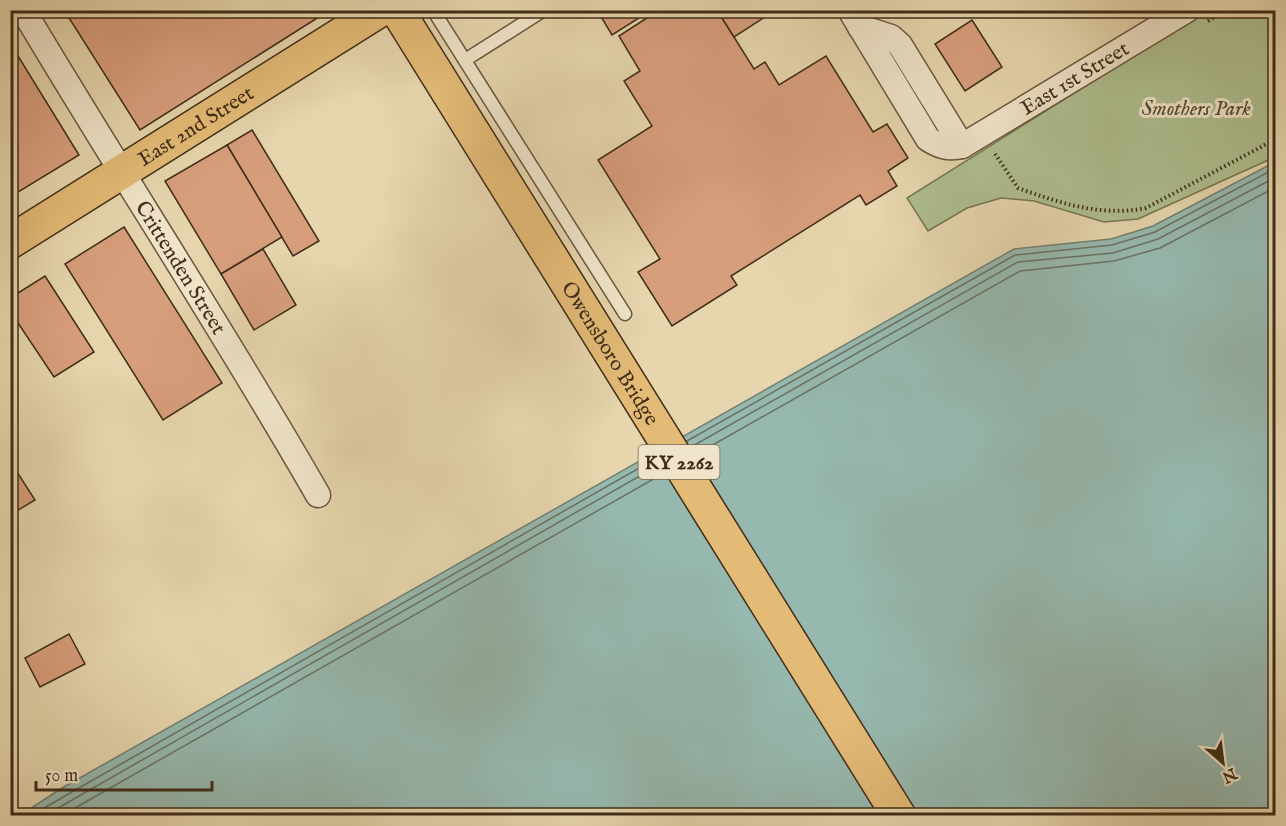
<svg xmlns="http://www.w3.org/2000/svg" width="1286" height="826" font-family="'IM FELL English',serif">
	<rect width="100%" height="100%" fill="#e6d5ad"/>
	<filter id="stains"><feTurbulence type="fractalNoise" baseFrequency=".00333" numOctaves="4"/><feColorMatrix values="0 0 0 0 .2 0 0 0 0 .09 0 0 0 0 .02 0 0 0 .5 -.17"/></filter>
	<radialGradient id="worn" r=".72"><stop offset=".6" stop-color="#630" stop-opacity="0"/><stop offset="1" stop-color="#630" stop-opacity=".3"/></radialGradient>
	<polygon fill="#aebe8f" stroke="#767654" stroke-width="1.5" points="1205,11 1275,11 1275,157 1138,219 1104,222 1034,201 1001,198 967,208 928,231 907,198"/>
	<polygon fill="#96b8ae" stroke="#738072" stroke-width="1.5" points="1275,162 1275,815 19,816 62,788 1014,249 1111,239 1153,226"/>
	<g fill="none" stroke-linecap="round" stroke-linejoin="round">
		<g stroke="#6a7263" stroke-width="1.5">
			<polyline points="687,441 1015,255 1112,245 1155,232 1276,168"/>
			<polyline points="691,447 1018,262 1113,253 1158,239 1276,177"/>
			<polyline points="695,455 1020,271 1114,261 1160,248 1276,187"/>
			<polyline points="30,816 655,459"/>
			<polyline points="44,816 659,465"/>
			<polyline points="61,816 664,473"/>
		</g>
	</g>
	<g fill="#d79e7c" stroke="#3f2d18" stroke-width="1.5">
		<polygon points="64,10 330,10 140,130"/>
		<polygon points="597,10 650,10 650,11 612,35"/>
		<polygon points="659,10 717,10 754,69 765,62 779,85 826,56 873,132 887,124 908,158 888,171 897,186 866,205 860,195 731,276 737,285 672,326 638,272 660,259 598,160 652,126 624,81 640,71 619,36"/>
		<polygon points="717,10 776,10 734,37"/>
		<polygon points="972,20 1002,67 965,91 935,44"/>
		<polygon points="10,43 79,155 10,197"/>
		<polygon points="252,130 319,241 293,256 227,145"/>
		<polygon points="227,145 282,237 221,274 165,181"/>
		<polygon points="124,227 222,383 163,420 65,264"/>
		<polygon points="263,249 296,305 254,330 221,274"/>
		<polygon points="45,276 94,352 54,377 10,311 10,298"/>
		<polygon points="10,461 35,500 10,515"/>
		<polygon points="69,634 85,664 40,687 25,658"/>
	</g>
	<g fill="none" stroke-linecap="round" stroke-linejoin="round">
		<g stroke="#69573d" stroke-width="15">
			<g id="lane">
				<polyline points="433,10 625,314"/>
				<polyline points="465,60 544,10"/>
			</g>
		</g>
		<g stroke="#69573d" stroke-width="27">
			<g id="street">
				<path id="s1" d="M23,10C120,173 224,331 318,495"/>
				<path id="s2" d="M850,10L928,139C939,146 948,149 962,146L1187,10"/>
				<polyline points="860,27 891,37 900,45 962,146"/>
			</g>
		</g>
		<g stroke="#3f2d18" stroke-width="36">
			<g id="primary">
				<path id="s3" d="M397,10L899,816"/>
				<path id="s4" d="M10,242L380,10"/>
			</g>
		</g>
		<g stroke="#3f2d18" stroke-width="4" stroke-dasharray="1.5 3" stroke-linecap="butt">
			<polyline points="1208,21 1225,10"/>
			<path d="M995,154L1018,188C1060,203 1100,217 1146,208L1276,139"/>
		</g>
		<use href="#lane" stroke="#efe4ca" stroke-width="12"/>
		<use href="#street" stroke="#efe4ca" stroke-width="24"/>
		<use href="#primary" stroke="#e3ba76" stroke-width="33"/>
	</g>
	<g text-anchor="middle" stroke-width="6" stroke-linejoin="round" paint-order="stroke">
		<rect fill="#efe4ca" stroke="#74644d" stroke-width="1.5" x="638.5" y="445" width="81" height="34" rx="4.5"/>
		<g font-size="20" font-weight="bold" fill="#3f2d18">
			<text x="679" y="469">KY 2262</text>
		</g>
		<g font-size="21" fill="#3f2d18" stroke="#efe4ca">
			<text dy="7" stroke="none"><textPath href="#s2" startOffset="318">East 1st Street</textPath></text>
			<text dy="7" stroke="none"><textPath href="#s4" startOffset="219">East 2nd Street</textPath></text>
			<text dy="7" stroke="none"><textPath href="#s1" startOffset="302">Crittenden Street</textPath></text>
			<text dy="7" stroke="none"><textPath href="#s3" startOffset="404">Owensboro Bridge</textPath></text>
		</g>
		<g font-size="21" font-style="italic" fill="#554a30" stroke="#efe4ca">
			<text x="1196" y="115">Smothers Park</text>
		</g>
	</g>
	<rect width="1286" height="826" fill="none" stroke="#e6d5ad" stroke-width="36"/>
	<rect x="12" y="12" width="1262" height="802" fill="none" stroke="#3f2d18" stroke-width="3"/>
	<rect x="18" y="18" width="1250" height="790" fill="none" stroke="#3f2d18" stroke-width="1.5"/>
	<g transform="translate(1223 763) rotate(152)" stroke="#efe4ca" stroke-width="4.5" paint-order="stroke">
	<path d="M0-4.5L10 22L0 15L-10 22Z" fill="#3f2d18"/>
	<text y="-9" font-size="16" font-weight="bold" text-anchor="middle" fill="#3f2d18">N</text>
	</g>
	<path d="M36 781v9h176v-9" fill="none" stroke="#3f2d18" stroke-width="3"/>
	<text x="45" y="781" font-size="18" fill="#3f2d18" stroke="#efe4ca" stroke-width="4.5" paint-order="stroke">50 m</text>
	<rect width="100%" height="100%" filter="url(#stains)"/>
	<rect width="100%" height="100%" fill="url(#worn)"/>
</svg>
